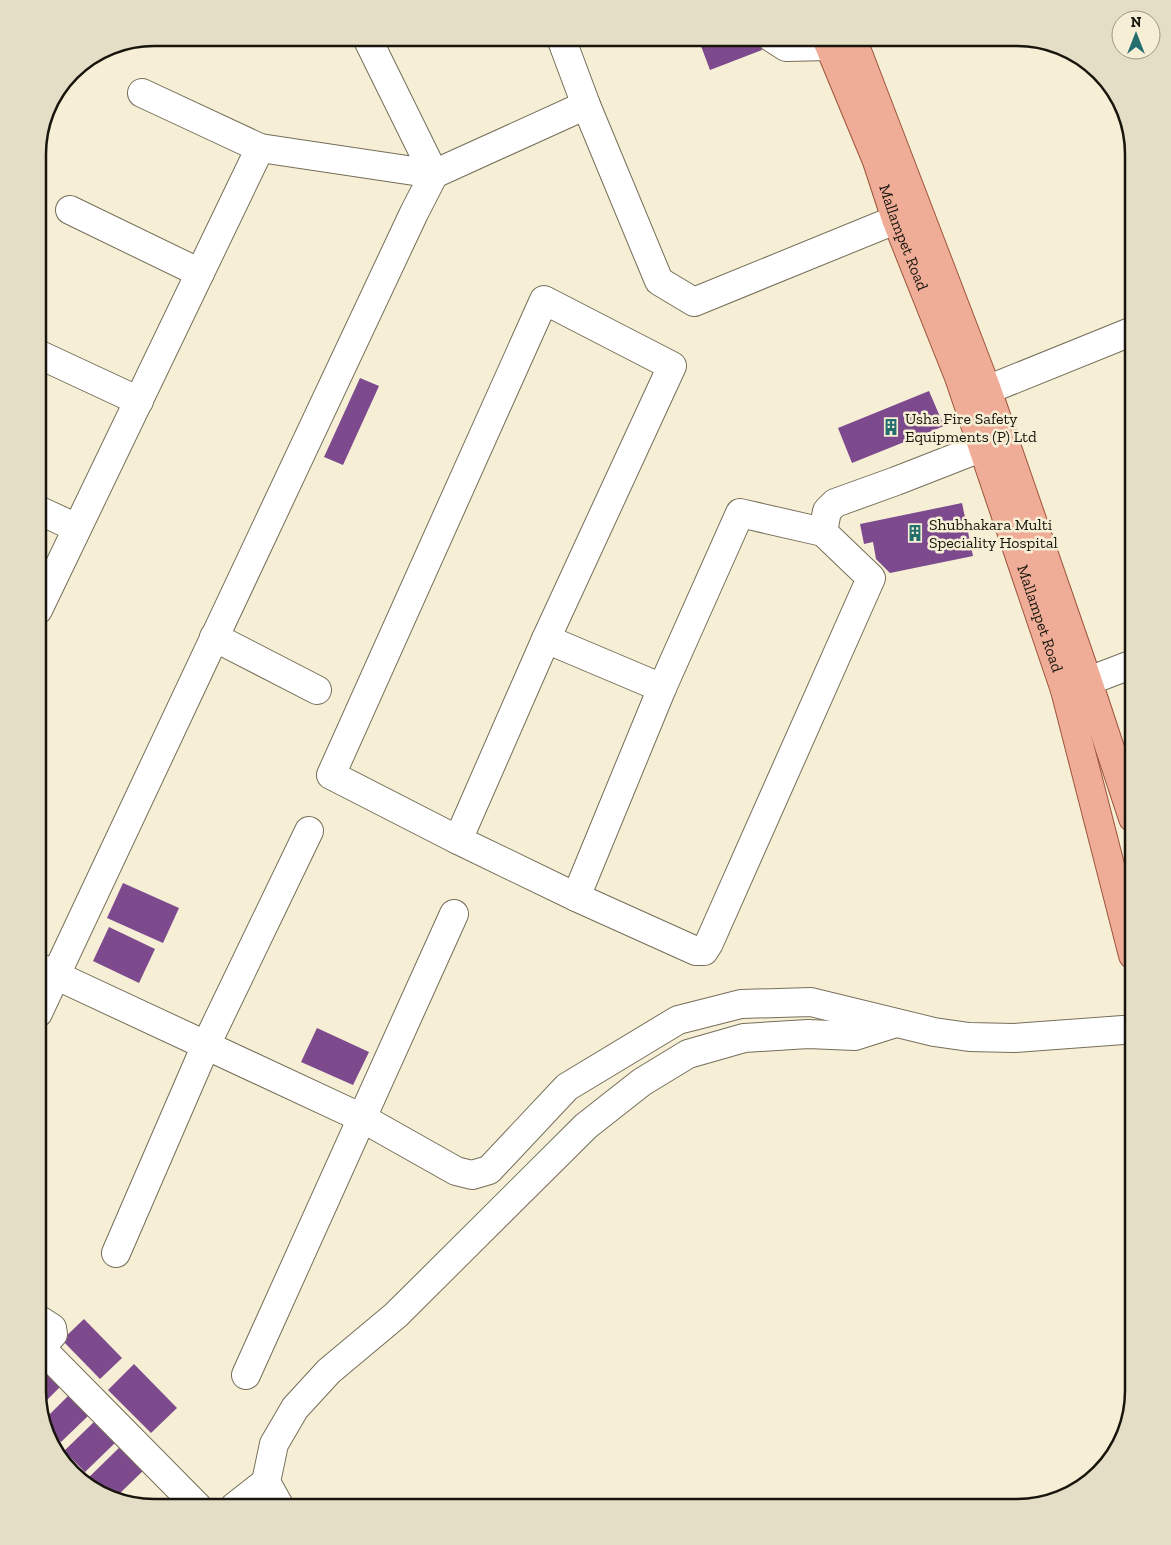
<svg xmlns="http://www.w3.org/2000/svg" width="1171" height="1545" font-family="'Zilla Slab',serif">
	<rect width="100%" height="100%" fill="#f6efd6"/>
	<g fill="#7d4a8d">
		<polygon points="698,38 758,38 762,50 710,70"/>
		<polygon points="360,378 379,386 343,465 324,457"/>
		<polygon points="929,391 944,426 852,463 838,428"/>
		<polygon points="962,503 973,556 890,573 876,559 873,542 864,544 860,524"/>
		<polygon points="123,883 179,908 163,943 107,918"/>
		<polygon points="109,927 155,949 139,983 93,961"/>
		<polygon points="317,1028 369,1052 353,1085 301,1062"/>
		<polygon points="84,1319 122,1358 100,1379 62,1340"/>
		<polygon points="41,1363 62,1385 42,1405 38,1391 38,1366"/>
		<polygon points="134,1364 177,1408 151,1433 108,1390"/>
		<polygon points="68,1396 88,1416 61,1442 49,1430 46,1418"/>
		<polygon points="96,1420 117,1441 85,1472 64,1451"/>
		<polygon points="124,1443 147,1467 116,1497 96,1492 85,1481"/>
	</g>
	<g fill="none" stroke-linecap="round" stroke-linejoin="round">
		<g stroke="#756e58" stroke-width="30">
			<g id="minor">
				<polyline points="561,38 586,105 659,281 694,302 917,211"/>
				<polyline points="772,38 786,47 829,46 851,39"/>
				<polyline points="260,148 434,174 586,105"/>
				<polyline points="70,210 200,273"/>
				<polyline points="38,354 139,401"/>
				<polyline points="987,390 1133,331"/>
				<polyline points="38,510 77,528"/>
				<polyline points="38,610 260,148 142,93"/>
				<polyline points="214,637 317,690"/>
				<polyline points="546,639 672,366 544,300 331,775 458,840 576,897 696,951 704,951 709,943 871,578 823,532 827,511 835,503 896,481 983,447"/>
				<polyline points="1065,690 1133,664"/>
				<polyline points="458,840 546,639 662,688"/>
				<polyline points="576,897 662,688 740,513 823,532"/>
				<polyline points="38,967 362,1118 456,1171 472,1175 489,1170 567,1087 678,1020 741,1004 811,1002 934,1032 969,1037 1014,1038 1123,1030"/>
				<polyline points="38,1013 414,213 434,174 367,38"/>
				<polyline points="116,1253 206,1045 309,831"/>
				<polyline points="41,1348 198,1507"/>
				<polyline points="38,1351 53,1334 52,1328 38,1319"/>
				<polyline points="246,1375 454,914"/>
				<polyline points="234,1507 266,1482"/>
				<polyline points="280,1507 266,1482 274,1444 295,1408 329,1371 396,1315 586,1126 642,1082 688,1054 744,1038 808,1034 855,1036 896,1023"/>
			</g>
		</g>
		<g stroke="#9d543b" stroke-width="30">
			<g id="major">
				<path id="s1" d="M826,38L877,161L896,219L959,377L1065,690L1133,955"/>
				<polyline points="852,38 987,390 1088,682 1133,818"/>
			</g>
		</g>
		<use href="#minor" stroke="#fff" stroke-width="28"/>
		<use href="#major" stroke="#efad98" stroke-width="28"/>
	</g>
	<defs>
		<g id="building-bare" transform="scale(1.35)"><path d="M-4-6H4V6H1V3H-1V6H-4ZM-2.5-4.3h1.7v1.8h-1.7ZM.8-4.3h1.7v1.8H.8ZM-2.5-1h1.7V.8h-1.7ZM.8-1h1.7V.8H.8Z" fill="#246f6d" stroke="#f6efd6" stroke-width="2.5" paint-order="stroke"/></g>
	</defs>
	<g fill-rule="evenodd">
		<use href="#building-bare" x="891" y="427"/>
		<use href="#building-bare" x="915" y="533"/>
	</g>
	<g text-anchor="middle" stroke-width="5" stroke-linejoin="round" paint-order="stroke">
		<g font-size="16" fill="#18150c" stroke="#f6efd6">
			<text dy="6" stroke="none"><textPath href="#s1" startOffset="214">Mallampet Road</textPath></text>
			<text dy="6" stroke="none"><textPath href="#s1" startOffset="619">Mallampet Road</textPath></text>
		</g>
		<g font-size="16" fill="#18150c" stroke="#f6efd6" text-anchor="start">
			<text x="905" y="424">Usha Fire Safety<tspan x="905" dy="18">Equipments (P) Ltd</tspan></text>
			<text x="929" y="530">Shubhakara Multi<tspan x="929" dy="18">Speciality Hospital</tspan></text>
		</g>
	</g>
	<path d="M0 0H1171V1545H0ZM154 46H1017A108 108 0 0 1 1125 154V1391A108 108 0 0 1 1017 1499H154A108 108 0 0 1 46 1391V154A108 108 0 0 1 154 46Z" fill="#e4dec6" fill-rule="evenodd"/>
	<path fill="none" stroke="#18150c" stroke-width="2.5" d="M154 46H1017A108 108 0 0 1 1125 154V1391A108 108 0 0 1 1017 1499H154A108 108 0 0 1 46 1391V154A108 108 0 0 1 154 46Z"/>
	<g transform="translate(1136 35)"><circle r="24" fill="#f6efd6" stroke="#9d9885"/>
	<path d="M0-4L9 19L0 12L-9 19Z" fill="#246f6d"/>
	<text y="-8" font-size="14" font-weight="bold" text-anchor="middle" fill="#18150c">N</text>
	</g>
</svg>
